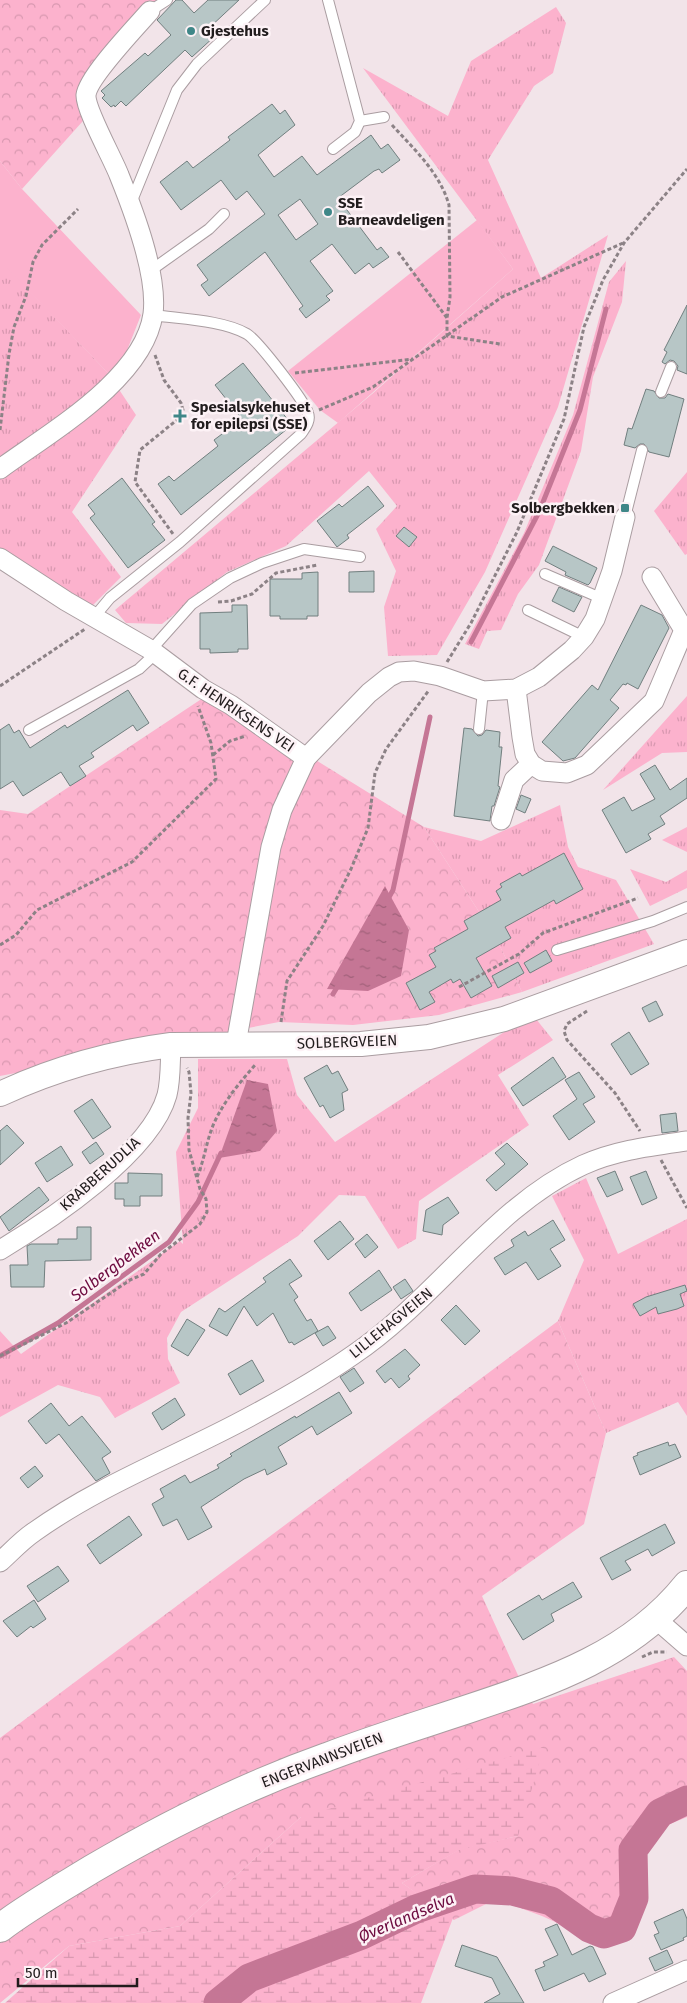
<svg xmlns="http://www.w3.org/2000/svg" width="687" height="2003" font-family="'Fira Sans',sans-serif">
	<defs>
		<pattern id="grass-tufts" width="24" height="20" patternUnits="userSpaceOnUse" patternTransform="scale(1.25)"><rect width="24" height="20" fill="#fcb2cd"/><path d="M3 7l-1-3M5 7V3M7 7l1-3M15 17l-1-3M17 17v-4M19 17l1-3" fill="none" stroke="#d898b0"/></pattern>
		<pattern id="forest-crowns" width="20" height="18" patternUnits="userSpaceOnUse" patternTransform="scale(1.25)"><rect width="20" height="18" fill="#fcb2cd"/><path d="M2 6a3 3 0 1 1 6 0M12 15a3 3 0 1 1 6 0" fill="none" stroke="#d898b0"/></pattern>
		<pattern id="wetland-marsh" width="20" height="14" patternUnits="userSpaceOnUse" patternTransform="scale(1.25)"><rect width="20" height="14" fill="#fcb2cd"/><path d="M1 5h8M5 5V1M11 12h8M15 12V8" fill="none" stroke="#d898b0"/></pattern>
		<pattern id="water-ripples" width="26" height="14" patternUnits="userSpaceOnUse" patternTransform="scale(1.25)"><rect width="26" height="14" fill="#c57695"/><path d="M2 4q2-2 4 0t4 0M15 11q2-2 4 0t4 0" fill="none" stroke="#a06079"/></pattern>
	</defs>
	<rect width="100%" height="100%" fill="#f2e4e9"/>
	<g fill="url(#grass-tufts)">
		<polygon points="556,7 566,23 553,73 534,86 488,160 541,278 608,235 558,407 485,572 437,655 388,656 384,607 396,571 376,529 397,506 369,471 286,546 227,572 162,624 126,623 115,610 372,394 513,269 363,68 448,116 471,61"/>
		<polygon points="0,260 108,373 136,415 72,512 121,577 88,610 0,555"/>
		<polygon points="626,261 622,302 593,377 581,451 539,565 518,594 501,630 487,631 479,649 465,644 524,533 573,415 609,282"/>
		<polygon points="687,472 687,554 685,555 654,511"/>
		<polygon points="687,696 687,752 662,753 603,790"/>
		<polygon points="560,805 568,847 578,867 616,880 654,944 522,992 496,938 424,827 481,841"/>
		<polygon points="687,827 687,852 662,840"/>
		<polygon points="630,869 666,882 687,870 687,888 650,906"/>
		<polygon points="532,1014 553,1040 498,1075 529,1125 419,1201 416,1239 398,1249 365,1196 339,1195 298,1236 181,1312 167,1338 168,1359 180,1383 115,1418 100,1397 58,1385 0,1417 0,1331 21,1354 180,1241 183,1244 176,1152 198,1108 198,1059 287,1059 297,1095 335,1142"/>
		<polygon points="586,1178 618,1254 687,1219 687,1416 678,1402 606,1433 558,1321 584,1260 552,1196"/>
	</g>
	<g fill="url(#forest-crowns)">
		<polygon points="0,0 169,0 149,11 87,95 91,112 22,189 0,161"/>
		<polygon points="209,694 424,827 496,938 522,992 439,1015 353,1025 279,1022 0,1076 0,810 28,814"/>
		<polygon points="558,1321 606,1433 584,1524 482,1596 522,1684 533,1704 674,1657 687,1671 687,1817 670,1824 650,1840 639,1876 640,1907 628,1931 597,1941 542,1916 496,1899 454,1920 402,1883 460,1849 518,1836 301,1817 180,1926 69,1946 0,2003 0,1738"/>
	</g>
	<polygon fill="url(#wetland-marsh)" points="544,1747 518,1836 459,1850 402,1883 453,1918 421,2003 5,2003 69,1946 180,1926 301,1817"/>
	<g fill="#fcb2cd">
		<polygon points="0,161 22,189 141,315 122,363 108,373 0,261"/>
		<polygon points="477,220 513,269 338,423 320,410 288,371"/>
	</g>
	<g fill="url(#water-ripples)">
		<polygon points="385,886 409,930 401,976 368,991 327,989"/>
		<polygon points="247,1080 268,1084 277,1131 260,1151 219,1158"/>
	</g>
	<g fill="none" stroke-linecap="round" stroke-linejoin="round">
		<g stroke="#c57695" stroke-width="5">
			<polyline points="471,642 539,512 580,410 606,309"/>
			<polyline points="388,899 393,890 430,717"/>
			<polyline points="333,994 339,984"/>
			<polyline points="0,1356 58,1323 169,1242 198,1202 221,1153"/>
		</g>
		<polyline stroke="#c57695" stroke-width="29" points="218,2003 249,1978 362,1935 416,1909 475,1889 512,1891 551,1901 589,1928 604,1934 622,1928 634,1898 633,1850 660,1813 687,1800"/>
	</g>
	<g fill="#b7c6c6" stroke="#717f7f" fill-rule="evenodd">
		<polygon points="176,0 182,0 194,13 208,0 239,0 208,29 215,36 192,57 185,50 126,106 121,101 115,107 114,105 111,107 102,98 105,95 101,91 145,53 148,56 171,35 157,20"/>
		<path d="M272,104L280,114L285,110L295,125L258,155L274,177L302,156L317,175L371,135L381,149L388,144L400,160L382,173L379,169L374,171L338,198L377,250L381,247L389,257L373,268L369,263L355,274L332,244L310,261L333,291L326,296L330,300L306,318L299,309L303,306L265,252L209,296L201,285L208,280L197,265L265,214L247,191L236,200L221,180L181,210L160,182L187,161L193,168L230,140L228,137ZM300,199L318,224L296,240L278,215Z"/>
		<polygon points="687,305 687,374 677,370 678,366 674,361 670,360 665,364 662,362 667,352 664,350"/>
		<polygon points="243,363 292,425 181,515 158,484 169,476 174,481 218,446 214,440 242,419 215,385"/>
		<polygon points="646,389 654,391 659,398 665,398 668,394 684,399 669,457 649,452 644,444 640,444 635,448 624,445 628,428 632,429"/>
		<polygon points="122,478 155,522 152,524 165,540 128,568 90,518 95,514 88,505"/>
		<polygon points="368,486 384,506 347,535 349,538 337,547 317,521 339,504 342,507"/>
		<polygon points="404,527 417,537 409,547 396,536"/>
		<polygon points="553,546 597,568 590,583 588,585 565,575 566,572 545,561"/>
		<polygon points="374,571 374,592 349,592 349,572"/>
		<polygon points="318,572 318,616 307,616 307,619 280,619 280,616 270,616 270,579 302,579 302,573"/>
		<polygon points="559,587 582,597 574,612 552,601"/>
		<polygon points="232,605 247,605 248,649 238,649 238,652 210,653 210,649 200,649 200,613 232,612"/>
		<polygon points="641,605 662,615 669,628 638,689 627,683 626,685 623,684 610,700 619,708 575,758 563,761 542,742 592,685 598,690"/>
		<polygon points="128,690 149,723 137,731 133,725 91,753 94,757 79,766 86,776 70,786 61,772 23,796 13,781 0,789 0,730 9,724 14,733 19,730 30,748 65,725 67,728"/>
		<polygon points="464,728 472,729 478,736 482,735 486,730 500,732 499,747 502,747 498,786 500,787 494,806 492,806 490,821 454,816"/>
		<polygon points="655,765 670,790 687,778 687,798 660,816 665,824 648,834 651,839 626,853 602,810 624,797 632,811 655,799 640,774"/>
		<polygon points="521,795 531,799 525,813 516,809"/>
		<polygon points="564,853 583,889 556,904 554,900 505,927 511,938 476,958 492,986 471,998 460,979 453,983 451,979 429,992 435,1002 420,1010 406,983 436,967 429,955 436,951 434,948 468,929 464,921 501,900 496,891 502,887 500,884 520,873 522,876"/>
		<polygon points="546,950 552,961 530,973 524,963"/>
		<polygon points="518,962 524,973 498,988 492,976"/>
		<polygon points="656,1001 663,1015 649,1022 642,1008"/>
		<polygon points="629,1032 649,1064 631,1075 611,1044"/>
		<polygon points="553,1057 566,1077 523,1106 511,1088"/>
		<polygon points="327,1065 332,1074 338,1071 348,1090 342,1093 344,1110 330,1118 323,1105 320,1107 304,1078"/>
		<polygon points="579,1072 595,1097 583,1104 595,1122 569,1140 553,1116 577,1099 565,1080"/>
		<polygon points="92,1099 111,1127 93,1139 74,1111"/>
		<polygon points="676,1113 678,1131 662,1133 660,1115"/>
		<polygon points="7,1125 24,1143 0,1165 0,1131"/>
		<polygon points="96,1142 104,1154 90,1164 82,1152"/>
		<polygon points="507,1143 528,1164 496,1191 486,1180 505,1164 495,1153"/>
		<polygon points="61,1146 73,1165 47,1182 35,1163"/>
		<polygon points="615,1171 623,1190 607,1197 597,1178"/>
		<polygon points="646,1171 657,1198 642,1205 630,1177"/>
		<polygon points="128,1173 162,1174 162,1196 140,1196 140,1206 124,1206 124,1199 115,1199 115,1183 128,1183"/>
		<polygon points="39,1187 49,1200 9,1231 0,1217"/>
		<polygon points="448,1197 459,1213 443,1225 442,1235 423,1231 426,1210"/>
		<polygon points="553,1220 565,1240 550,1249 561,1266 538,1280 526,1262 505,1275 494,1258 514,1246 511,1240 525,1231 528,1236"/>
		<polygon points="340,1221 354,1239 328,1260 314,1241"/>
		<polygon points="77,1227 91,1227 91,1260 45,1261 44,1287 11,1287 10,1265 28,1265 27,1246 31,1244 58,1244 58,1239 77,1239"/>
		<polygon points="367,1234 378,1247 365,1258 355,1244"/>
		<polygon points="290,1259 302,1276 289,1284 298,1297 294,1300 307,1321 311,1319 318,1331 294,1345 292,1342 289,1343 273,1313 257,1326 244,1306 227,1336 209,1326 219,1308 225,1312 266,1282 263,1278"/>
		<polygon points="379,1270 392,1290 361,1311 349,1293"/>
		<polygon points="405,1279 413,1291 401,1299 393,1287"/>
		<polygon points="685,1285 687,1291 680,1294 684,1306 677,1309 658,1314 656,1307 640,1316 633,1304 646,1297"/>
		<polygon points="456,1305 480,1331 465,1345 441,1320"/>
		<polygon points="187,1319 205,1330 188,1356 171,1346"/>
		<polygon points="328,1326 336,1338 323,1346 315,1333"/>
		<polygon points="405,1349 420,1365 408,1376 410,1379 399,1388 391,1378 385,1383 376,1371"/>
		<polygon points="252,1360 264,1381 240,1395 228,1374"/>
		<polygon points="354,1368 364,1383 350,1392 340,1377"/>
		<polygon points="339,1392 352,1413 317,1435 312,1426 278,1447 287,1464 267,1475 265,1469 244,1479 201,1507 212,1527 188,1540 177,1519 163,1526 152,1504 164,1497 160,1489 185,1475 190,1483 219,1468 217,1465 232,1456 230,1454 295,1416 296,1418"/>
		<polygon points="175,1398 185,1415 162,1430 152,1413"/>
		<polygon points="51,1403 69,1426 82,1416 111,1452 102,1458 110,1473 96,1481 59,1434 46,1444 28,1421"/>
		<polygon points="668,1442 669,1446 675,1444 681,1457 640,1475 633,1457 638,1455 637,1453"/>
		<polygon points="35,1466 43,1476 28,1488 20,1478"/>
		<polygon points="129,1516 142,1535 100,1564 87,1545"/>
		<polygon points="665,1524 675,1543 652,1556 648,1549 625,1561 631,1570 612,1580 600,1558"/>
		<polygon points="58,1566 69,1581 38,1602 27,1586"/>
		<polygon points="573,1582 582,1597 551,1614 554,1621 523,1640 507,1614 539,1595 542,1600"/>
		<polygon points="34,1600 46,1619 33,1628 31,1626 17,1637 3,1621"/>
		<polygon points="683,1909 687,1919 687,1936 683,1938 684,1940 661,1950 654,1935 659,1933 654,1922"/>
		<polygon points="557,1924 572,1955 590,1946 593,1947 606,1974 589,1982 584,1973 544,1991 535,1970 545,1966 543,1962 558,1955 545,1929"/>
		<polygon points="462,1945 497,1957 524,2003 484,2003 500,1994 492,1978 455,1966"/>
		<polygon points="667,1950 673,1963 655,1971 649,1958"/>
	</g>
	<g fill="none" stroke-linecap="round" stroke-linejoin="round">
		<g stroke="#aa9da1" stroke-width="12">
			<g id="service">
				<polyline points="328,0 360,121 355,132 333,149"/>
				<polyline points="150,11 167,0"/>
				<polyline points="360,121 384,117"/>
				<polyline points="131,203 177,90 197,64 265,0"/>
				<polyline points="150,271 209,229 224,214"/>
				<polyline points="661,392 671,367"/>
				<polyline points="625,517 642,450"/>
				<polyline points="545,574 603,599"/>
				<polyline points="528,610 584,637"/>
				<path d="M95,616L110,598L180,542L301,434C305,428 311,421 308,413C304,400 258,341 247,334C223,320 180,319 153,315"/>
				<polyline points="151,650 192,604 230,578 262,563 304,549 360,557"/>
				<polyline points="479,729 483,691"/>
				<polyline points="29,730 139,669 155,654"/>
				<polyline points="557,950 653,921 687,907"/>
			</g>
		</g>
		<g stroke="#aa9da1" stroke-width="21">
			<g id="minor">
				<path d="M0,469C49,433 144,379 153,314C158,275 134,212 119,175C113,159 85,109 86,95C88,77 136,27 150,11"/>
				<polyline points="0,558 66,601 151,650 203,689 231,705 306,758"/>
				<polyline points="516,689 522,737 525,754 531,764 542,771 567,773 587,765 654,701 684,630 652,577"/>
				<polyline points="501,820 514,780 531,764"/>
				<polyline points="236,1044 271,847 282,810 306,758 369,693 389,677 399,672 414,671 440,676 483,691 516,689 539,677 572,650 584,637 595,619 612,571 625,517"/>
				<path d="M0,1250C50,1220 151,1153 167,1095C171,1079 170,1062 171,1045"/>
				<path d="M0,1562C11,1552 22,1540 34,1532C97,1487 169,1459 236,1424C276,1403 317,1380 353,1355C435,1300 494,1206 583,1165C616,1150 652,1146 687,1141"/>
				<polyline points="656,1619 687,1646"/>
				<polyline points="613,2003 687,1970"/>
			</g>
		</g>
		<g stroke="#aa9da1" stroke-width="26">
			<path id="tertiary" d="M0,1094C56,1068 109,1053 171,1045L361,1044L429,1037L504,1019L687,952"/>
		</g>
		<g stroke="#aa9da1" stroke-width="30">
			<path id="secondary" d="M0,1928C29,1906 61,1888 92,1869C167,1825 245,1786 327,1757C374,1739 423,1724 471,1708C552,1681 632,1654 687,1585"/>
		</g>
		<g stroke="#8c8286" stroke-width="3" stroke-dasharray="4 2.5" stroke-linecap="butt">
			<path d="M392,125C414,149 440,173 449,205L450,297L447,318"/>
			<polyline points="398,252 447,318 447,336 500,344"/>
			<polyline points="155,355 164,380 181,403 183,410 178,419 140,450 135,482 173,534"/>
			<polyline points="295,373 413,359"/>
			<polyline points="319,410 373,387 502,297 623,243"/>
			<polyline points="0,430 9,354 14,327 26,296 33,262 42,245 78,209"/>
			<polyline points="218,602 231,601 252,594 276,573 317,565"/>
			<polyline points="447,662 471,623 517,532 564,419 584,327 603,280 624,243 687,169"/>
			<polyline points="0,686 85,629"/>
			<polyline points="213,755 230,741 246,736"/>
			<polyline points="0,945 16,935 37,910 132,862 216,779 211,743 198,706"/>
			<polyline points="459,987 519,954 543,933 638,898"/>
			<polyline points="587,1011 567,1024 564,1031 567,1040 615,1093 640,1131"/>
			<polyline points="281,1022 287,981 323,926 351,869 368,828 375,773 386,749 429,690"/>
			<polyline points="661,1160 687,1208"/>
			<path d="M197,1177C204,1161 206,1144 212,1128C221,1105 239,1083 256,1064"/>
			<polyline points="0,1356 66,1323 130,1280 144,1274 161,1254 200,1224 207,1212 206,1199 200,1189 189,1150 188,1118 191,1093 189,1072 187,1068"/>
			<polyline points="642,1657 653,1652 667,1652"/>
		</g>
		<use href="#service" stroke="#fff" stroke-width="10"/>
		<use href="#minor" stroke="#fff" stroke-width="19"/>
		<use href="#tertiary" stroke="#fff" stroke-width="24"/>
		<use href="#secondary" stroke="#fff" stroke-width="28"/>
	</g>
	<g fill="#3f8788" stroke="#fdf2f6" stroke-width="2">
		<circle cx="191" cy="31" r="5"/>
		<circle cx="328" cy="212" r="5"/>
		<path d="M177.5 408.5h5v5h5v5h-5v5h-5v-5h-5v-5h5z"/>
		<rect x="620" y="503" width="10" height="10" rx="2.5"/>
	</g>
	<g text-anchor="middle" stroke-width="5" stroke-linejoin="round" paint-order="stroke">
		<g font-size="15" font-weight="bold" fill="#211c1d" stroke="#fdf2f6" text-anchor="start">
			<text x="201" y="36">Gjestehus</text>
			<text x="338" y="208">SSE<tspan x="338" dy="17">Barneavdeligen</tspan></text>
			<text x="191" y="412">Spesialsykehuset<tspan x="191" dy="17">for epilepsi (SSE)</tspan></text>
			<text x="615" y="513" text-anchor="end">Solbergbekken</text>
		</g>
		<g font-size="15" fill="#211c1d" stroke="#fdf2f6">
			<text transform="translate(236 710) rotate(34)" y="5">G.F. HENRIKSENS VEI</text>
			<text transform="translate(347 1042) rotate(-2)" y="5">SOLBERGVEIEN</text>
			<text transform="translate(100 1174) rotate(-42)" y="5">KRABBERUDLIA</text>
			<text transform="translate(391 1323) rotate(-39)" y="5">LILLEHAGVEIEN</text>
			<text transform="translate(322 1760) rotate(-21)" y="5">ENGERVANNSVEIEN</text>
		</g>
		<g font-size="16" font-style="italic" fill="#6e0c40" stroke="#fdf2f6">
			<text transform="translate(115 1265) rotate(-37)" y="6">Solbergbekken</text>
			<text transform="translate(406 1917) rotate(-23)" y="6">Øverlandselva</text>
		</g>
	</g>
	<path d="M18 1978v8h119v-8" fill="none" stroke="#211c1d" stroke-width="2.5"/>
	<text x="25" y="1978" font-size="15" fill="#211c1d" stroke="#fdf2f6" stroke-width="4" paint-order="stroke">50 m</text>
</svg>
